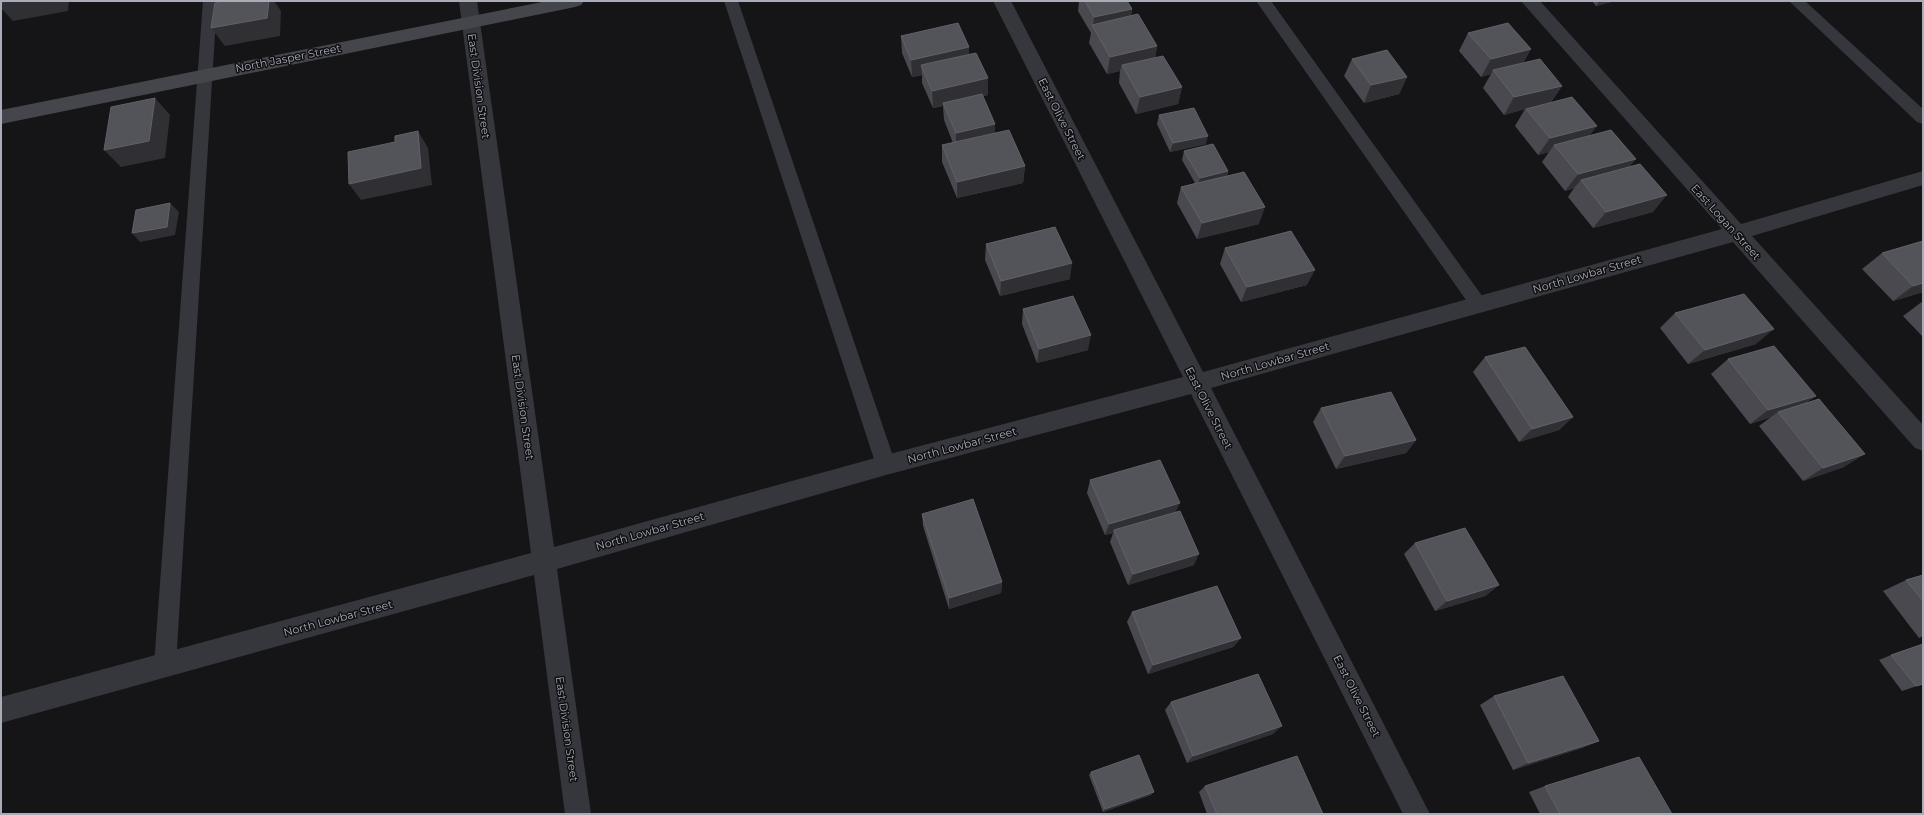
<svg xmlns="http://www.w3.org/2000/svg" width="1924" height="815" font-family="Montserrat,sans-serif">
	<rect width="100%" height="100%" fill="#151517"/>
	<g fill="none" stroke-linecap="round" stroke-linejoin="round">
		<g fill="#36373c" fill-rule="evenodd">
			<polygon points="203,1 217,1 176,665 173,673 165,676 157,673 154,665"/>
			<polygon points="724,1 738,1 896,465 893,471 886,474 879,471 876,465"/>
			<polygon points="1256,1 1271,1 1485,300 1488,305 1485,310 1479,312 1473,310"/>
			<polygon points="1789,1 1805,1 1923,109 1923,124 1917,122"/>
		</g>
		<polygon fill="#36373c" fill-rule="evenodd" points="459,1 477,1 554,547 886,455 1183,377 993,1 1011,1 1203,372 1722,229 1521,1 1540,1 1741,224 1923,171 1923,185 1752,236 1923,425 1923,451 1915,448 1733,242 1211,388 1430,814 1403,814 1191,394 886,475 557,569 591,814 565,814 534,575 1,723 1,697 531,553"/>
		<polygon fill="#45464c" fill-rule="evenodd" points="547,1 584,1 581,5 575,7 1,124 1,110"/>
	</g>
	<g fill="#49494f">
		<polygon points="1079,1 1127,1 1132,9 1131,16 1157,46 1155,58 1182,87 1178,104 1136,114 1119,83 1120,71 1107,74 1089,43 1091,33 1078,11"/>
		<polygon points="1592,1 1615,1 1596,6"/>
		<polygon points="1468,33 1531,49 1523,63 1562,86 1551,102 1589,136 1636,159 1629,167 1653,212 1593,228 1568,197 1574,188 1565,191 1542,162 1549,152 1538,155 1515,126 1525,109 1504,115 1483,88 1491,74 1481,77 1459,51"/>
		<polygon points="901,36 969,55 988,78 988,95 983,96 995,124 995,134 1025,166 1023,183 957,198 942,162 942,145 953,143 944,120 943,106 933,108 922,83 922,75 912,77 902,53"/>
		<polygon points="1352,59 1407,77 1399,94 1364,103 1344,76"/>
		<polygon points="1159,115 1206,144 1170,152 1157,124"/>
		<polygon points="1184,151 1228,171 1227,176 1259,224 1197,239 1177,203 1181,187 1195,183 1182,160"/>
		<polygon points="1923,241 1923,292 1893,301 1862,269 1882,253"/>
		<polygon points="986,244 1070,279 1000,296 985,260"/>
		<polygon points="1225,248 1307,285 1241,302 1220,264"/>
		<polygon points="1923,301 1923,337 1903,316"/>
		<polygon points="1023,309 1088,350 1037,363 1022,324"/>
		<polygon points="1675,313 1756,344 1688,364 1660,328"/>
		<polygon points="1485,357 1573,417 1559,430 1519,442 1473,372"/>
		<polygon points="1728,359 1816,396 1804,404 1844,467 1803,481 1759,426 1771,417 1750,424 1711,374"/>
		<polygon points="1321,408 1416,440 1406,453 1336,469 1313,422"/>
		<polygon points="1090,480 1176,512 1194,565 1128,585 1110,542 1113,533 1105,535 1087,493"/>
		<polygon points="922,514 1002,582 1001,593 949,609 923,526"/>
		<polygon points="1415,543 1499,585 1485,596 1435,611 1404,554"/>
		<polygon points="1923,575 1923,636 1919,638 1883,591 1906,580"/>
		<polygon points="1132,612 1241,638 1233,647 1148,674 1127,622"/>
		<polygon points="1891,655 1923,684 1902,691 1879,660"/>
		<polygon points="1494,696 1599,741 1582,748 1513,770 1480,705"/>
		<polygon points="1171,702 1273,734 1187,763 1165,710"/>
		<polygon points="1091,772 1151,795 1103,812 1089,775"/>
		<polygon points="1205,786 1323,814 1207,814 1199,792"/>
		<polygon points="1545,786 1672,814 1540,814 1529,792"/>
	</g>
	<g fill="#303034">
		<polygon points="9,1 69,1 68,11 13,21 1,8 1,2"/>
		<polygon points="269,1 274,1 281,11 280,36 225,46 211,28"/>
		<polygon points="1599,1 1615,1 1596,6"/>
		<polygon points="1132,9 1129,27 1093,27 1094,17"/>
		<polygon points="1157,46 1154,63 1122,65 1120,71 1107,74 1110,57"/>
		<polygon points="969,47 969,65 921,65 922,75 912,77 911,60"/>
		<polygon points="1531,49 1521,67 1493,70 1491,74 1481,77 1491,59"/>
		<polygon points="1407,77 1399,94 1364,103 1371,85"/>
		<polygon points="988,78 988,95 944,105 943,103 943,106 933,108 932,91"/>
		<polygon points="1562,86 1550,103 1526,109 1525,109 1504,115 1514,97"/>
		<polygon points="1182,87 1178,104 1136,114 1140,97"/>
		<polygon points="155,98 170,115 165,158 121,167 104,150"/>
		<polygon points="995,124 995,141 956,150 956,133"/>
		<polygon points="1597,126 1584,143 1554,145 1549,152 1538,155 1550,138"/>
		<polygon points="418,131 428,148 432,185 361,200 349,184"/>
		<polygon points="1208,136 1206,144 1170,152 1173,143"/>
		<polygon points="1636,159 1622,176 1581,180 1574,188 1565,191 1578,174"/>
		<polygon points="1025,166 1023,183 957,198 957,182"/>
		<polygon points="1228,171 1226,179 1197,186 1200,178"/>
		<polygon points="1667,195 1653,212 1593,228 1606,212"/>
		<polygon points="170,203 179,212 175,235 140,242 132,233"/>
		<polygon points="1265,207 1259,224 1197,239 1202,223"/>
		<polygon points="1072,263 1070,279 1000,296 1001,281"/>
		<polygon points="1315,270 1307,285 1241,302 1247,287"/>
		<polygon points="1923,283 1923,292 1893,301 1913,286"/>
		<polygon points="1774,329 1756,344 1688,364 1705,350"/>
		<polygon points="1091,335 1088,350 1037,363 1039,349"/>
		<polygon points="1816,396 1796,409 1778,412 1771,417 1750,424 1768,410"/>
		<polygon points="1573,417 1559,430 1519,442 1532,429"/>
		<polygon points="1416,440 1406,453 1336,469 1345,456"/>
		<polygon points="1865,454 1844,467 1803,481 1823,468"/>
		<polygon points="1180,503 1174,515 1114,530 1113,533 1105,535 1109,524"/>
		<polygon points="1199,554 1194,565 1128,585 1133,574"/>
		<polygon points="1002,582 1001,593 949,609 949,598"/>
		<polygon points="1499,585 1485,596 1435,611 1447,601"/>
		<polygon points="1241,638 1233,647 1148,674 1153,665"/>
		<polygon points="1282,726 1273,734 1187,763 1193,756"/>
		<polygon points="1599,741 1582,748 1513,770 1528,763"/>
		<polygon points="1154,792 1151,795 1103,812 1105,809"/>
	</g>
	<g fill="#53545a" stroke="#616269">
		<polygon points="1,1 9,1 1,2"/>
		<polygon points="224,1 269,1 267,18 211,28 215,3"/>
		<polygon points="1085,1 1127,1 1132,9 1094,17"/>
		<polygon points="1138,14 1157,46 1110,57 1092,25"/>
		<polygon points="958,23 969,47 911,60 901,36"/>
		<polygon points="1508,23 1531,49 1491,59 1468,33"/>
		<polygon points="1387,50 1407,77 1371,85 1352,59"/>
		<polygon points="976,53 988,78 932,91 921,65"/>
		<polygon points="1163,56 1182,87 1140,97 1122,65"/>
		<polygon points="1540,59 1562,86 1514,97 1493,70"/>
		<polygon points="982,94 995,124 956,133 943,103"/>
		<polygon points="1572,97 1597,126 1550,138 1526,109"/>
		<polygon points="155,98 149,141 104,150 111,107"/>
		<polygon points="1194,108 1208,136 1173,143 1159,115"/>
		<polygon points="1009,130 1025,166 957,182 942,145"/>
		<polygon points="1611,130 1636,159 1578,174 1554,145"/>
		<polygon points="418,131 421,168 349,184 348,152 395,142 395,136"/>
		<polygon points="1213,144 1228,171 1200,178 1184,151"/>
		<polygon points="1640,164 1667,195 1606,212 1581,180"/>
		<polygon points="1244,172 1265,207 1202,223 1181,187"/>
		<polygon points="170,203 167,227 132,233 136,210"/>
		<polygon points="1055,227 1072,263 1001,281 986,244"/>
		<polygon points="1291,231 1315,270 1247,287 1225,248"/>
		<polygon points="1923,241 1923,283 1913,286 1882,253"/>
		<polygon points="1744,294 1774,329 1705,350 1675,313"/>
		<polygon points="1073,296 1091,335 1039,349 1023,309"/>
		<polygon points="1774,346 1816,396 1768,410 1728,359"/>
		<polygon points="1525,347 1573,417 1532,429 1485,357"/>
		<polygon points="1391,392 1416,440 1345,456 1321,408"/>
		<polygon points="1819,399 1865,454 1823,468 1778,412"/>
		<polygon points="1160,460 1180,503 1109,524 1090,480"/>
		<polygon points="973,499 1002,582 949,598 922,514"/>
		<polygon points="1180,511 1199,554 1133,574 1114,530"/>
		<polygon points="1465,528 1499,585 1447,601 1415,543"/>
		<polygon points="1923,575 1923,601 1906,580"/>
		<polygon points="1217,586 1241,638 1153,665 1132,612"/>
		<polygon points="1923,644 1923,684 1916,686 1891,655"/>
		<polygon points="1258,674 1282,726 1193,756 1171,702"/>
		<polygon points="1563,676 1599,741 1528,763 1494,696"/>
		<polygon points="1139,755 1154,792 1105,809 1091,772"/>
		<polygon points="1297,756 1323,814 1217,814 1205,786"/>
		<polygon points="1639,757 1672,814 1560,814 1545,786"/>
	</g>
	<g text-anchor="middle" stroke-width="3" stroke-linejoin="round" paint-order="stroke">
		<g font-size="11" fill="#a8acb7" stroke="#101012">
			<text transform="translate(288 58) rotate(-11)" y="4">North Jasper Street</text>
			<text transform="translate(479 86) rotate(82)" y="4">East Division Street</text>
			<text transform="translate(1062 119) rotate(63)" y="4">East Olive Street</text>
			<text transform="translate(1726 222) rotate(48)" y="4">East Logan Street</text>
			<text transform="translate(1587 274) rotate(-16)" y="4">North Lowbar Street</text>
			<text transform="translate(1275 361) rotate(-16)" y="4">North Lowbar Street</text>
			<text transform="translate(523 407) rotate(82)" y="4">East Division Street</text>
			<text transform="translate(1209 408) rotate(63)" y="4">East Olive Street</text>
			<text transform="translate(962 445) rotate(-15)" y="4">North Lowbar Street</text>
			<text transform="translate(650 531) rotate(-16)" y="4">North Lowbar Street</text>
			<text transform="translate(338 618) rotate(-15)" y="4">North Lowbar Street</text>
			<text transform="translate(1357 696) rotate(63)" y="4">East Olive Street</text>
			<text transform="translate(567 729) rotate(82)" y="4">East Division Street</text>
		</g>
	</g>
	<rect width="1924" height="815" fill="none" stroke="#a8acb7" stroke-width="4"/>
</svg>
